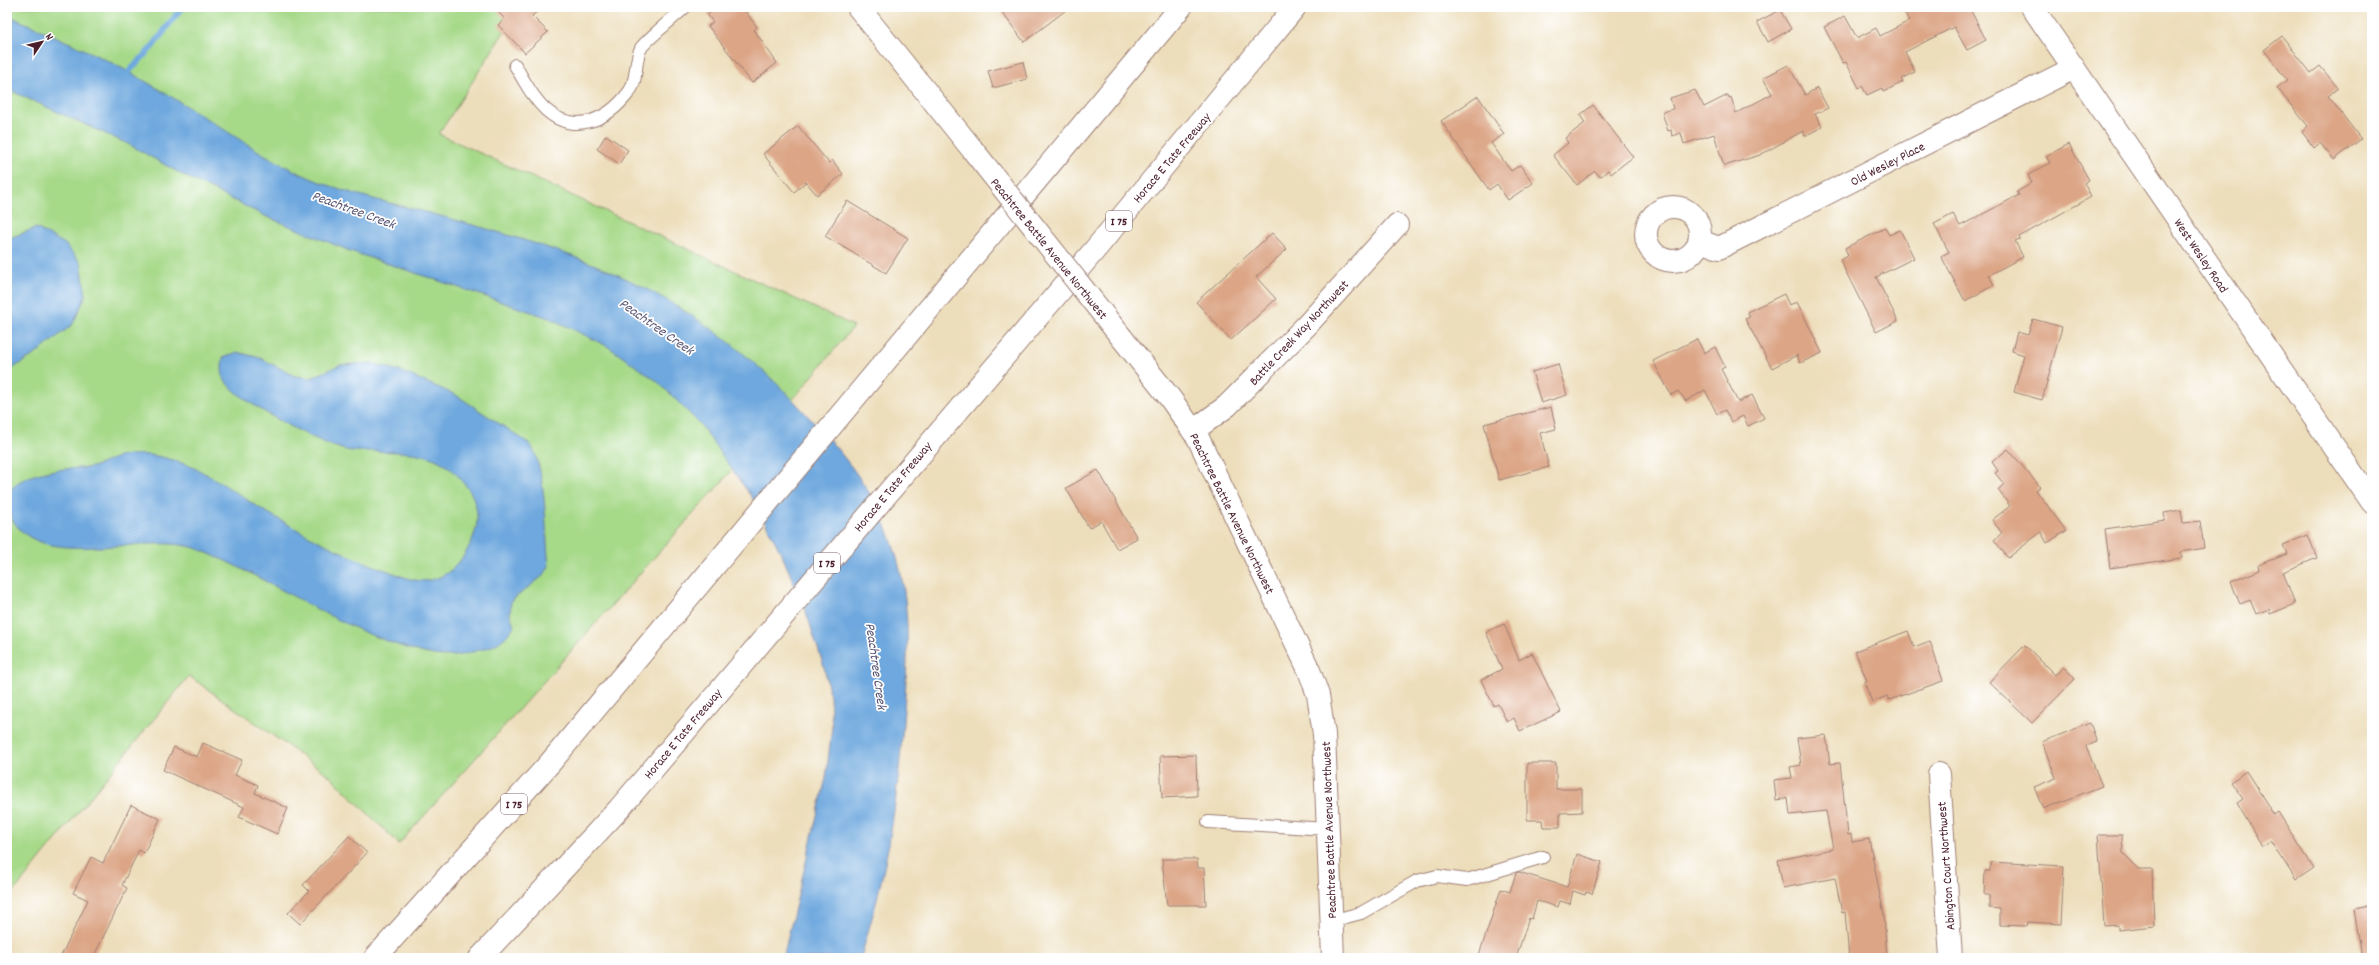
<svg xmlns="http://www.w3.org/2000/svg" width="2379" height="965" font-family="Dekko,sans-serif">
	<rect width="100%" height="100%" fill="#fff"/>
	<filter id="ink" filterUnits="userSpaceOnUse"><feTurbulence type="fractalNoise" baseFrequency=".025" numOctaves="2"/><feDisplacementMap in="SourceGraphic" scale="8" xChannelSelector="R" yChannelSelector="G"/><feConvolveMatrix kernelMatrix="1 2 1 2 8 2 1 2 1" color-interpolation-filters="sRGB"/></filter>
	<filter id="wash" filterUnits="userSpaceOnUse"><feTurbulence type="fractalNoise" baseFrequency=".012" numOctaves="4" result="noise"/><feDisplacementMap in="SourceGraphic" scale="16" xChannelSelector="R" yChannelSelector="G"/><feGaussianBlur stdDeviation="0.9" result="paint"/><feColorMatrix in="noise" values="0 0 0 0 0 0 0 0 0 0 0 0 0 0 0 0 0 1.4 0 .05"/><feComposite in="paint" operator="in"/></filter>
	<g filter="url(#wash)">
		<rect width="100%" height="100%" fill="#eddebb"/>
		<polygon fill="#a6d988" stroke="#787c5a" points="7,7 520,7 439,134 854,326 760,439 399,844 330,776 189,676 7,900"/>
		<g fill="#6ea8de" stroke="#5c6484">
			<path d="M7,15C39,29 71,43 102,58C135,74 167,94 199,114C237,137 273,163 315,180C352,195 391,203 429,213C482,227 542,244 593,264C668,294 738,342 794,401C830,440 866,477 886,526C912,589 909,644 904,709C900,769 894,828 880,886C875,910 867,934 861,958H783L826,778L832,727L830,697L824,667L805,609L781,553L753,499L700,424L657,381L607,346L552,319L350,251L265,216L183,175L130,145L7,89Z"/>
			<polygon points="36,228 65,244 81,263 86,295 73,324 37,353 7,372 7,239"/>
			<path d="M237,352L260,358L295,376L311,378L340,365L371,363L400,371L456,395L530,444C547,469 545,534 549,566L544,575L511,601L510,614L514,626C505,640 496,646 480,650C471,652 460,656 451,656C433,657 412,650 395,644C325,620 266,576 198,549C147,530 42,573 12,519C7,512 6,499 10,491C21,472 65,468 84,468C97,468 106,460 119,457C138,452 157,455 176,461C206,470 231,490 258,507C300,532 342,555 388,571C404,577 420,585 437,578C455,572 468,552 474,535C480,520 477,500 467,487C439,449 415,453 371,451C361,451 351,452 342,449C317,442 236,401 224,379C221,372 222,365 223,358Z"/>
		</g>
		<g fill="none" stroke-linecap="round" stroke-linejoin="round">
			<polyline stroke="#6ea8de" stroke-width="6" points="123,78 153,46 182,7"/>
		</g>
		<g id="blocks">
			<g fill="#dca586">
				<polygon points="493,7 542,7 532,16 548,32 525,53 498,25 505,19"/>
				<polygon points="717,7 742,7 757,27 754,30 777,63 752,83 708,26 713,22 707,14"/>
				<polygon points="998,7 1070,7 1024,42"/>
				<polygon points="1902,7 1969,7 1986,40 1967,50 1954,27 1905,52 1915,72 1901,79 1903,82 1883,92 1882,88 1867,95 1862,86 1859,88 1846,62 1843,63 1824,27 1845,16 1857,38 1876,28 1880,36 1909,21"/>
				<polygon points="1780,10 1791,29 1768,42 1757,22"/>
				<polygon points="2282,36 2311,73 2320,66 2338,88 2328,96 2361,139 2334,160 2320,143 2314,148 2302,132 2308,126 2277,88 2287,80 2264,50"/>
				<polygon points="1023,62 1027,79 993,88 988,71"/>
				<polygon points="1788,65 1805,95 1817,88 1828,108 1815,114 1822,127 1805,136 1803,131 1760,155 1724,166 1714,134 1684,144 1681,133 1672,136 1671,130 1668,131 1662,112 1673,109 1670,98 1695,90 1704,107 1728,95 1729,98 1731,97 1736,113 1772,94 1763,78"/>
				<polygon points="1478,96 1504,134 1491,143 1511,171 1520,165 1533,183 1508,200 1497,184 1489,190 1441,121"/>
				<polygon points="1593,105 1633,157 1611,174 1608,170 1600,177 1595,171 1577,185 1553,155 1568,143 1565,138 1585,123 1580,115"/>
				<polygon points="798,126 829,163 832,160 843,174 817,195 806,182 794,192 763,154"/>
				<polygon points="606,135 628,150 619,164 597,149"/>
				<polygon points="2069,144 2089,180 2084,183 2091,197 2019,237 2020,239 2015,241 2023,257 1989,275 1994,285 1965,301 1941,256 1949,252 1934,224 1953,214 1960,226 2019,195 2017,192 2032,183 2028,175 2050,163 2046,156"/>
				<polygon points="847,201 908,238 886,273 825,236"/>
				<polygon points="1885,228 1889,235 1900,230 1914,258 1876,277 1898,321 1876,332 1840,260 1848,256 1845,248"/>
				<polygon points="1272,233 1287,249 1256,277 1276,299 1231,340 1196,302"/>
				<polygon points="1784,294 1789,305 1797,302 1822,353 1800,363 1797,355 1772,368 1745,319 1750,317 1747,312"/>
				<polygon points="2033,319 2062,327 2042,400 2014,392 2024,355 2012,351 2017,332 2028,335"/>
				<polygon points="1697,339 1704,353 1715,347 1725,367 1721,369 1738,402 1752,395 1764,418 1748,426 1743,416 1731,422 1725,410 1717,414 1705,390 1686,401 1678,391 1671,395 1653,361"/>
				<polygon points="1558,364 1567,395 1541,403 1532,372"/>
				<polygon points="1551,407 1556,429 1540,433 1549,467 1499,480 1484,424"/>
				<polygon points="2008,449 2040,487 2036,490 2066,531 2047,543 2041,532 2008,558 1994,540 2002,533 1992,520 2010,506 1998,490 2004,484 1995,473 1998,471 1992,462"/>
				<polygon points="1098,470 1137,538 1117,549 1101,521 1089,528 1066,488"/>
				<polygon points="2181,510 2183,523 2200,521 2204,548 2181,552 2182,558 2110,568 2105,529 2165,520 2164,513"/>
				<polygon points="2308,535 2317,558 2283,572 2295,604 2270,614 2269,609 2256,614 2250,600 2240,604 2231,582 2260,570 2259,565 2287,554 2283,545"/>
				<polygon points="1504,624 1519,660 1532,653 1561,712 1520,731 1514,718 1507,722 1498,704 1494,706 1481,680 1502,669 1486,632"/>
				<polygon points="1908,631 1914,647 1930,641 1943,681 1889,700 1887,696 1872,702 1864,682 1867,681 1855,651"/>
				<polygon points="2025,645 2055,675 2063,666 2075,679 2032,723 1989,682"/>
				<polygon points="2090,723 2097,742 2086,746 2102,786 2043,809 2034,787 2056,778 2042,742"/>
				<polygon points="1826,735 1830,764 1840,763 1848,835 1851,834 1852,842 1869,839 1884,915 1887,958 1849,958 1845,912 1842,913 1835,878 1783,888 1778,860 1833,849 1826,811 1790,815 1788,798 1776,800 1774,780 1792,778 1790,767 1801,765 1797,738"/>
				<polygon points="203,743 242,760 235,775 258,785 255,793 288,808 277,834 239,817 244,807 163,770 174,747 197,757"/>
				<polygon points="1196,755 1197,796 1162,798 1160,756"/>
				<polygon points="1527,763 1556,763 1556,789 1582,789 1582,812 1560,813 1560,827 1543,827 1542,820 1527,820"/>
				<polygon points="2246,771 2274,815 2278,812 2314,868 2296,880 2270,840 2262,846 2237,803 2243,799 2231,782"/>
				<polygon points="131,805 160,819 144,853 139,850 122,885 127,888 93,958 60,958 88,900 73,893 91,857 103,863"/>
				<polygon points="2098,835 2122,835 2123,853 2139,869 2152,869 2154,926 2118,930 2118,925 2104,926"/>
				<polygon points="349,836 367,853 300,924 288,913 309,891 303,885"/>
				<polygon points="1577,854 1602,862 1592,894 1586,892 1585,895 1573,891 1570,904 1560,901 1558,907 1537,901 1532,919 1529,918 1516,958 1478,958 1501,889 1510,892 1516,873 1519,872 1567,887"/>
				<polygon points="1162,859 1197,859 1198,868 1204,868 1206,905 1167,905"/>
				<polygon points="1990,862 2064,866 2061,924 2027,922 2026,926 2000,925 2000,909 1989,908 1989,895 1984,895 1985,871 1990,871"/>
				<polygon points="2372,905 2372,958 2362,958 2354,909"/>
			</g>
		</g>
	</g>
	<g filter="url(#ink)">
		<use href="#blocks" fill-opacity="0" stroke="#9c7e73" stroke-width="1"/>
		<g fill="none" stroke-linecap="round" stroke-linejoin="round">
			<g stroke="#9c7e73" stroke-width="14">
				<g id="lane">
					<path d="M515,65C524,81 533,98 546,110C575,136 609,119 629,92C638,81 634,61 641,48C645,41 677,15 685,7"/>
					<polyline points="1208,822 1328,829"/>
					<polyline points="1331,921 1361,913 1417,881 1437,876 1467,880 1543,857"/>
				</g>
			</g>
			<g stroke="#9c7e73" stroke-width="24">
				<g id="street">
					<polyline points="858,7 972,149"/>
					<circle cx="1673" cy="234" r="27"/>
					<polyline points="1700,241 1719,248 2074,68"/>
					<polyline points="1122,338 1170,398 1198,438 1309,670 1318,695 1324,734 1333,958"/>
					<polyline points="1193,431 1227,406 1307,325 1397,225"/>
					<polyline points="1939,774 1951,958"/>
				</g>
			</g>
			<g stroke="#9c7e73" stroke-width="24">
				<polyline id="secondary" points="2032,7 2372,502"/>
			</g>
			<g stroke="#9c7e73" stroke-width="24">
				<g id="highway">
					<polyline points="375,958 550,763 1181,7"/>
					<polyline points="480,958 619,809 1098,246 1295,7"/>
				</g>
			</g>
			<use href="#lane" stroke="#fff" stroke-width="12"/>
			<use href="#street" stroke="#fff" stroke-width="22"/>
			<use href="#secondary" stroke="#fff" stroke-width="22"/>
			<use href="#highway" stroke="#fff" stroke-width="22"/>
			<g stroke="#9c7e73" stroke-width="24" stroke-linecap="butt">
				<polyline id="street-bridge" points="972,149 1122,338"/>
			</g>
			<use href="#street-bridge" stroke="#fff" stroke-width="22"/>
		</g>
	</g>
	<g text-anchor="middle" stroke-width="3.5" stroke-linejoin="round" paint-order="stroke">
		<g fill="#fff" stroke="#80626b" stroke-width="1">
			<rect x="1106" y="211" width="26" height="20" rx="3"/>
			<rect x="814" y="553" width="26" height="20" rx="3"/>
			<rect x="501" y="794" width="26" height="20" rx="3"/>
		</g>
		<g font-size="12" font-weight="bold" fill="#4a1f2b">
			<text x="1119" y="225">I 75</text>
			<text x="827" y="567">I 75</text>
			<text x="514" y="808">I 75</text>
		</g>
		<g font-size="13" fill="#4a1f2b" stroke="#fff">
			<text transform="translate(1171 157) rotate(-50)" y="5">Horace E Tate Freeway</text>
			<text transform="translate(1887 163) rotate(-27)" y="5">Old Wesley Place</text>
			<text transform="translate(1050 248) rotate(51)" y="5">Peachtree Battle Avenue Northwest</text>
			<text transform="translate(2202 255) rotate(56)" y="5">West Wesley Road</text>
			<text transform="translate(1298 332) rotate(-47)" y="5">Battle Creek Way Northwest</text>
			<text transform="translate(892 486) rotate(-50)" y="5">Horace E Tate Freeway</text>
			<text transform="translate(1233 513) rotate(64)" y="5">Peachtree Battle Avenue Northwest</text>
			<text transform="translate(682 733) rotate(-50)" y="5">Horace E Tate Freeway</text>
			<text transform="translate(1328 830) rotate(-92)" y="5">Peachtree Battle Avenue Northwest</text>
			<text transform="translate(1945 866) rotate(-94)" y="5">Abington Court Northwest</text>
		</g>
		<g font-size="14" font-style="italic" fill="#585673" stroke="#fff">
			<text transform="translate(354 209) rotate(20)" y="5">Peachtree Creek</text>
			<text transform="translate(657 326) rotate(35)" y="5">Peachtree Creek</text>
			<text transform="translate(877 666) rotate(82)" y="5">Peachtree Creek</text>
		</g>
	</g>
	<rect width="2379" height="965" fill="none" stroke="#fff" stroke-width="24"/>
	<g transform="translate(42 42) rotate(55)" stroke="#ffffff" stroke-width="3" paint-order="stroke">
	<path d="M0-3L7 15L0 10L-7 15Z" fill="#4a1f2b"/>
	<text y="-6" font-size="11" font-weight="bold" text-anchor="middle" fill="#4a1f2b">N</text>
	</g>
</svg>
